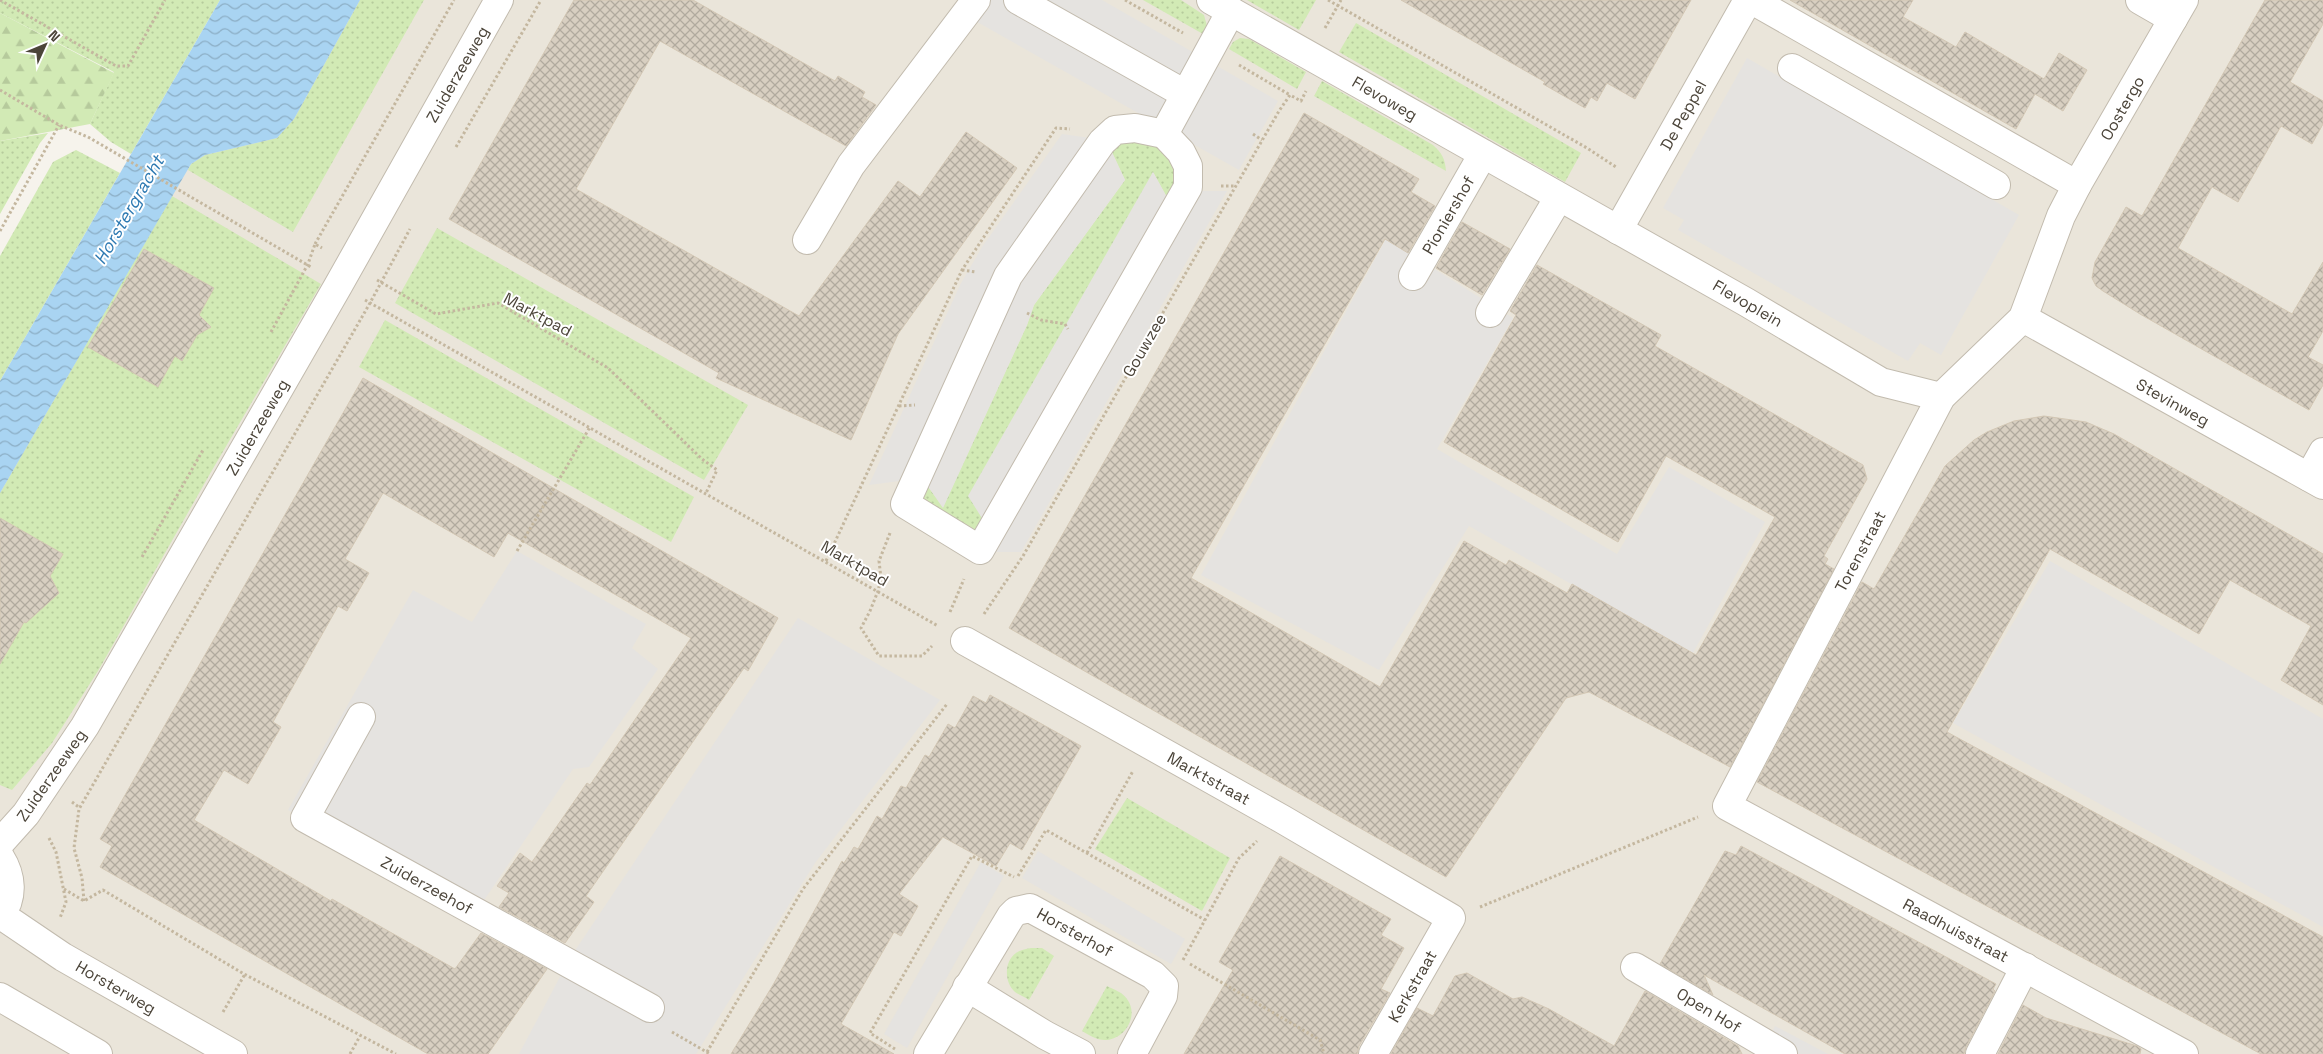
<svg xmlns="http://www.w3.org/2000/svg" width="2323" height="1054" font-family="'Space Grotesk',sans-serif">
	<defs>
		<pattern id="grass-dots" width="8" height="8" patternUnits="userSpaceOnUse" patternTransform="scale(1.25)"><rect width="8" height="8" fill="#d2eab5"/><path d="M2 2h.1M6 6h.1" fill="none" stroke="#b6ca9c" stroke-width="1.8" stroke-linecap="round"/></pattern>
		<pattern id="forest-firs" width="22" height="20" patternUnits="userSpaceOnUse" patternTransform="scale(1.25)"><rect width="22" height="20" fill="#d2eab5"/><path d="M5 1l3.5 6h-7zM16 11l3.5 6h-7z" fill="#b6ca9c"/></pattern>
		<pattern id="water-waves" width="16" height="10" patternUnits="userSpaceOnUse" patternTransform="scale(1.25)"><rect width="16" height="10" fill="#a9d4f2"/><path d="M0 5q4-4 8 0t8 0" fill="none" stroke="#8caec5"/></pattern>
		<pattern id="building-cross-hatch" width="8" height="8" patternUnits="userSpaceOnUse" patternTransform="scale(1.25)"><rect width="8" height="8" fill="#d8cfc1"/><path d="M0 0l8 8M0 8l8-8" fill="none" stroke="#b1aa9e"/></pattern>
	</defs>
	<rect width="100%" height="100%" fill="#f6f3ec"/>
	<polygon fill="#eae5da" points="273,0 2323,0 2323,1054 0,1054 0,445"/>
	<g fill="url(#grass-dots)">
		<polygon points="0,0 220,0 131,154 111,142 90,124 114,72 0,13"/>
		<polygon points="360,0 424,0 293,232 188,170 191,164 205,155 277,138 294,119"/>
		<polygon points="1143,0 1181,0 1204,15 1207,26 1203,34"/>
		<polygon points="1247,0 1316,0 1299,30"/>
		<polygon points="1356,23 1581,153 1565,182 1339,52"/>
		<polygon points="1240,38 1249,39 1306,72 1297,89 1229,49 1233,42"/>
		<path d="M1322,81L1433,145C1442,153 1445,159 1446,171L1314,96Z"/>
		<polygon points="48,133 40,143 0,214 0,141"/>
		<path d="M1117,140L1157,142C1178,166 1183,171 1169,201L1153,172L985,523L975,532L921,506L922,478L943,507L1027,325L1034,305L1125,180L1110,148Z"/>
		<polygon points="76,150 120,173 0,381 0,256 53,162"/>
		<polygon points="172,196 321,284 211,472 98,671 52,743 12,790 0,785 0,493"/>
		<polygon points="437,228 748,405 704,480 395,303"/>
		<polygon points="385,320 694,497 671,542 359,367"/>
		<polygon points="1127,798 1230,858 1202,911 1095,849"/>
		<path d="M1031,948H1042L1054,956L1029,1000C1025,997 1019,995 1015,992C1004,983 1004,961 1016,953C1020,950 1026,949 1031,948Z"/>
		<path d="M1107,986C1115,990 1122,992 1127,999C1139,1015 1126,1038 1107,1040C1098,1041 1089,1035 1082,1031Z"/>
	</g>
	<polygon fill="url(#forest-firs)" points="0,13 114,73 90,124 0,141"/>
	<g fill="#e5e3e0">
		<polygon points="962,0 1102,0 1278,101 1239,170 956,10"/>
		<polygon points="1747,58 2019,215 1941,355 1920,343 1908,361 1678,230 1684,220 1663,208"/>
		<polygon points="1062,134 1097,139 1110,148 1125,180 1034,305 1027,325 943,508 922,478 869,485 960,285 982,247"/>
		<polygon points="1153,172 1169,201 1195,191 1227,191 1021,552 990,552 985,523 968,496"/>
		<polygon points="1386,239 1513,318 1437,449 1617,554 1669,467 1765,522 1693,653 1469,526 1379,670 1201,575"/>
		<polygon points="517,551 646,624 632,648 658,669 589,767 573,769 476,912 288,810 413,590 472,622"/>
		<polygon points="2050,561 2323,719 2323,927 1953,723"/>
		<polygon points="798,618 940,700 815,863 696,1054 519,1054 570,958"/>
		<polygon points="1038,851 1185,939 1171,964 1022,878"/>
		<polygon points="981,862 1004,876 907,1048 884,1034"/>
		<polygon points="1775,1026 1828,1054 1761,1054"/>
	</g>
	<polygon fill="url(#water-waves)" points="220,0 360,0 294,119 277,138 205,155 191,164 0,493 0,381"/>
	<g fill="url(#building-cross-hatch)" stroke="#d3c7b4">
		<polygon points="574,0 693,0 835,81 838,76 865,92 862,97 876,105 846,146 660,41 576,189 799,316 898,181 920,197 966,132 1017,168 898,334 851,440 716,378 719,373 449,219"/>
		<polygon points="1401,0 1691,0 1635,99 1607,83 1597,101 1591,97 1585,108 1543,84 1545,82"/>
		<polygon points="1790,0 1913,0 1903,17 1956,47 1965,32 2044,79 2059,53 2087,70 2063,111 2035,94 2016,129"/>
		<polygon points="2265,0 2323,0 2323,24 2290,82 2323,101 2323,124 2312,144 2281,126 2238,202 2212,187 2178,248 2292,314 2323,262 2323,331 2308,357 2323,365 2323,385 2309,410 2140,314 2103,291 2096,286 2092,278 2095,262 2126,207 2142,216"/>
		<polygon points="1304,113 1419,179 1411,192 1435,206 1408,253 1385,239 1191,578 1380,687 1464,541 1506,565 1509,560 1567,593 1572,584 1696,655 1775,517 1666,456 1618,542 1444,442 1516,315 1510,311 1537,265 1661,335 1655,346 1863,465 1867,479 1824,556 1828,559 1825,564 1834,569 1730,767 1589,692 1566,698 1446,877 1009,628"/>
		<polygon points="1462,222 1510,249 1482,295 1436,268"/>
		<polygon points="144,249 214,288 199,315 211,327 197,335 182,361 175,356 158,387 88,347"/>
		<polygon points="363,378 778,618 748,671 744,668 586,896 594,902 565,943 499,907 509,893 497,886 520,853 532,862 587,783 590,785 691,638 508,533 494,557 383,493 345,559 369,573 347,611 338,606 329,622 273,722 281,727 248,784 224,770 194,820 331,901 332,899 455,969 481,933 547,969 488,1054 428,1054 100,867 112,846 100,839"/>
		<polygon points="2044,416 2086,422 2114,434 2323,554 2323,705 2281,680 2311,626 2230,580 2199,634 2050,549 1947,732 2323,937 2323,1054 2261,1054 1757,782 1862,582 1874,589 1945,466 1974,440 1987,432 2014,421"/>
		<polygon points="0,518 63,554 50,576 59,593 26,623 24,622 0,664"/>
		<polygon points="990,695 1081,746 1022,850 1010,843 996,866 943,837 899,894 918,906 901,936 894,932 841,1024 894,1054 731,1054 773,985 842,861 844,863 854,847 858,849 877,816 882,819 901,786 906,788 925,755 929,757 948,724 955,728 973,696 986,703"/>
		<polygon points="1741,846 1996,984 1993,989 1995,991 1966,1047 1964,1054 1845,1054 1704,975 1713,995 1660,964 1725,851 1736,855"/>
		<polygon points="1280,856 1391,919 1381,935 1404,948 1381,989 1390,993 1359,1046 1357,1054 1184,1054 1233,970 1219,962"/>
		<polygon points="1467,973 1513,999 1522,997 1549,1009 1614,1046 1645,991 1738,1046 1742,1054 1391,1054 1417,1008 1433,1016 1455,976"/>
		<polygon points="2023,1005 2046,1018 2137,1046 2141,1049 2140,1054 1998,1054"/>
	</g>
	<g fill="none" stroke-linecap="round" stroke-linejoin="round">
		<g stroke="#c2bbae" stroke-width="30">
			<g id="minor">
				<polyline points="1018,0 1185,94"/>
				<polyline points="1211,0 1746,302 1881,382 1941,397"/>
				<polyline points="1752,0 2077,185"/>
				<polyline points="2140,0 2173,19"/>
				<polyline points="1792,68 1996,185"/>
				<polygon points="1135,128 1164,134 1181,152 1188,166 1188,187 980,550 905,504 1008,276 1102,142 1115,130"/>
				<polyline points="1164,134 1231,11"/>
				<polyline points="1618,230 1748,0"/>
				<polyline points="807,240 851,165 976,0"/>
				<polyline points="1413,276 1483,154"/>
				<polyline points="1490,313 1559,197"/>
				<polyline points="2023,318 2323,485"/>
				<polyline points="2309,477 2323,452"/>
				<polyline points="965,641 1282,819 1451,918 1373,1054"/>
				<polyline points="361,717 305,818 650,1008"/>
				<polyline points="0,843 26,814 85,726 338,286 499,0"/>
				<path d="M0,857C12,876 14,897 0,916"/>
				<polyline points="1,915 63,957 233,1054"/>
				<polyline points="1635,967 1783,1054"/>
				<polyline points="967,987 1045,1035 1081,1054"/>
				<polyline points="0,997 98,1054"/>
				<polyline points="928,1054 1011,916 1016,911 1030,908 1153,975 1164,986 1163,996 1132,1054"/>
				<polyline points="1980,1054 2025,967"/>
				<polyline points="2184,1054 1727,806 1941,397 2023,318 2061,216 2077,185 2184,0"/>
			</g>
		</g>
		<g stroke="#c4b79f" stroke-width="3" stroke-dasharray="2.5 2.5" stroke-linecap="butt">
			<polyline points="0,0 116,66 128,66 165,0"/>
			<polyline points="1125,0 1183,33"/>
			<polyline points="1328,0 1587,148 1616,167"/>
			<polyline points="1325,28 1341,0"/>
			<polyline points="1239,65 1290,95"/>
			<polyline points="0,90 59,125 88,137 311,267"/>
			<polyline points="1253,134 1262,140"/>
			<polyline points="456,147 541,0"/>
			<polyline points="1221,186 1234,186"/>
			<polyline points="0,231 59,125"/>
			<polyline points="315,244 454,0"/>
			<polyline points="962,270 976,272"/>
			<polyline points="377,280 436,314 498,303 608,368 702,459 717,470 706,493"/>
			<polyline points="365,300 938,626"/>
			<polyline points="1027,313 1041,320 1065,324 1068,329"/>
			<polyline points="271,332 308,264 315,244 322,248"/>
			<polyline points="899,406 915,405"/>
			<polyline points="890,533 879,561 881,578 878,591 870,611 861,628 879,656 922,656 932,646"/>
			<polyline points="517,551 590,427"/>
			<polyline points="142,557 203,450"/>
			<polyline points="826,561 962,270 1056,128 1070,129"/>
			<polyline points="950,612 964,579"/>
			<polyline points="984,614 1023,556 1279,111 1290,95 1301,101 1306,91"/>
			<polyline points="72,802 80,808"/>
			<polyline points="49,838 56,852 66,902 60,918"/>
			<polyline points="1087,853 1133,771"/>
			<polyline points="1018,876 1046,830 1205,920"/>
			<polyline points="64,889 84,901 103,890 244,974 396,1054"/>
			<polyline points="84,901 82,878 74,848 79,809 370,303 410,229"/>
			<polyline points="1480,907 1698,817"/>
			<polyline points="1183,960 1239,858 1257,841"/>
			<polyline points="1190,964 1320,1040 1324,1054"/>
			<polyline points="223,1012 245,974"/>
			<polyline points="672,1032 710,1054"/>
			<polyline points="895,1049 870,1033 972,856 1014,877"/>
			<polyline points="707,1052 803,889 947,704"/>
			<polyline points="350,1054 360,1036"/>
		</g>
		<use href="#minor" stroke="#fff" stroke-width="28"/>
	</g>
	<g text-anchor="middle" stroke-width="4" stroke-linejoin="round" paint-order="stroke">
		<g font-size="16" fill="#4b4439" stroke="#fff">
			<text transform="translate(457 74) rotate(-60)" y="6">Zuiderzeeweg</text>
			<text transform="translate(1385 98) rotate(30)" y="6">Flevoweg</text>
			<text transform="translate(2122 108) rotate(-60)" y="6">Oostergo</text>
			<text transform="translate(1683 115) rotate(-61)" y="6">De Peppel</text>
			<text transform="translate(1448 215) rotate(-60)" y="6">Pioniershof</text>
			<text transform="translate(1748 303) rotate(30)" y="6">Flevoplein</text>
			<text transform="translate(538 314) rotate(28)" y="6">Marktpad</text>
			<text transform="translate(1144 345) rotate(-60)" y="6">Gouwzee</text>
			<text transform="translate(2173 402) rotate(29)" y="6">Stevinweg</text>
			<text transform="translate(257 427) rotate(-60)" y="6">Zuiderzeeweg</text>
			<text transform="translate(1860 551) rotate(-62)" y="6">Torenstraat</text>
			<text transform="translate(855 563) rotate(30)" y="6">Marktpad</text>
			<text transform="translate(51 775) rotate(-55)" y="6">Zuiderzeeweg</text>
			<text transform="translate(1209 778) rotate(29)" y="6">Marktstraat</text>
			<text transform="translate(427 885) rotate(29)" y="6">Zuiderzeehof</text>
			<text transform="translate(1956 930) rotate(28)" y="6">Raadhuisstraat</text>
			<text transform="translate(1075 932) rotate(29)" y="6">Horsterhof</text>
			<text transform="translate(1412 986) rotate(-60)" y="6">Kerkstraat</text>
			<text transform="translate(116 987) rotate(30)" y="6">Horsterweg</text>
			<text transform="translate(1709 1010) rotate(31)" y="6">Open Hof</text>
		</g>
		<g font-size="18" font-style="italic" fill="#2e7ab2" stroke="#fff">
			<text transform="translate(129 210) rotate(-60)" y="6">Horstergracht</text>
		</g>
	</g>
	<g transform="translate(45 45) rotate(46)" stroke="#ffffff" stroke-width="4" paint-order="stroke">
	<path d="M0-4L9 19L0 12L-9 19Z" fill="#4b4439"/>
	<text y="-8" font-size="14" font-weight="bold" text-anchor="middle" fill="#4b4439">N</text>
	</g>
</svg>
